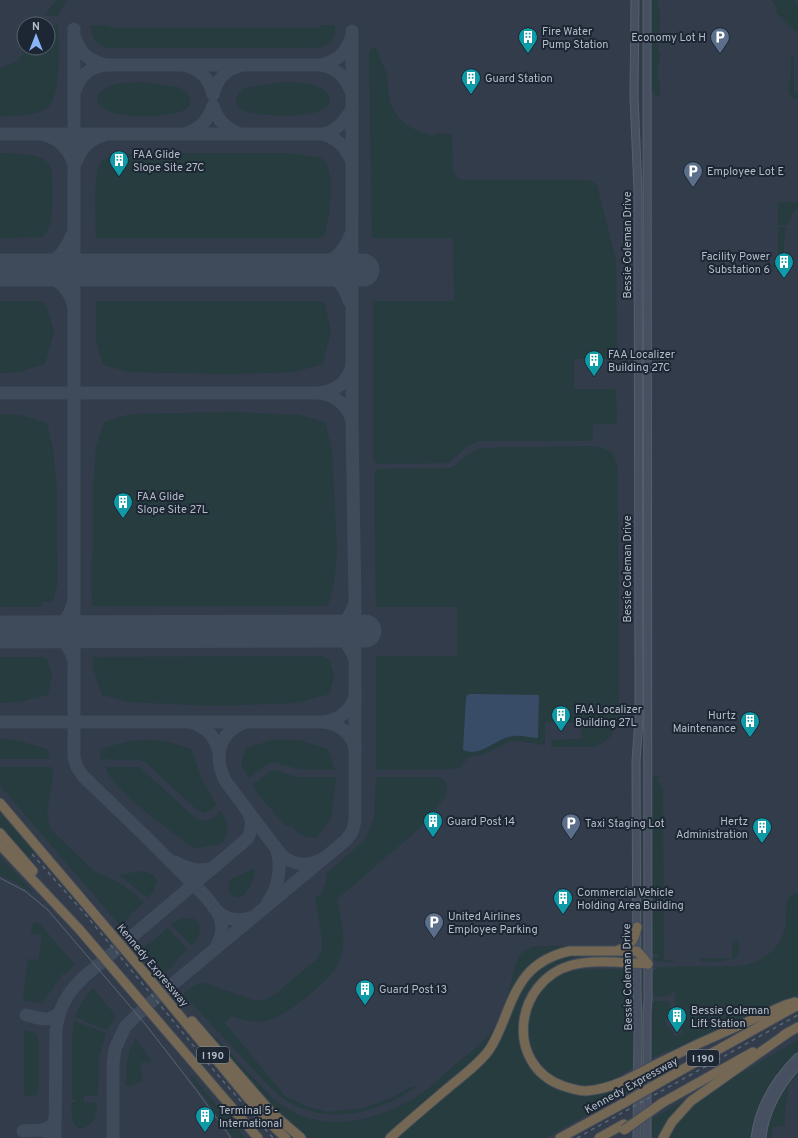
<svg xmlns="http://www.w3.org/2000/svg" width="798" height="1138" font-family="Overpass,sans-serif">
	<rect width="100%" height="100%" fill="#242f3e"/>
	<path fill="#323c4b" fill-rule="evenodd" d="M0,0H798V1138H0ZM24,24H48V48H24Z"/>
	<g fill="#263c3f">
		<polygon points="57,0 68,0 61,9 58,16 44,15"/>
		<polygon points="650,0 657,0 660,14 660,28 657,37 658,50 660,52 659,64 657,72 660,85 660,96 656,96 650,90"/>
		<polygon points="771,0 793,0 798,5 798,30 795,32 775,12 777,8"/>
		<path d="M319,25H335C336,41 329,46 315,48H110C97,46 91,39 91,25L110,26L111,28H319Z"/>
		<path d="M50,26L58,25C58,45 63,97 46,109C36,116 12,116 0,116V68L16,62L29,48H48V27Z"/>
		<path d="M375,47L380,54L378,55C382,62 386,70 387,78C388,86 388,95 390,103C398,124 415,132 436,136V133L450,134L452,137L453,170L457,178L464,180H589L595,183L597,186L616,260L617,353L614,359H574V389H614L616,391L617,421L613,424H593V437L590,441H479L466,447L449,463L379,464L376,463L373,460V301H454L453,238H372L369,51Z"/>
		<path d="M791,56H793L794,92L798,93V99L793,98C785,91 790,82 791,73C791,68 791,62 791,56Z"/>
		<path d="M143,82L178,87C189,92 197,104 182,111C166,118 97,122 97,97C105,82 128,83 143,82Z"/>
		<path d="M283,82C293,82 314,83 322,89C326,91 330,96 330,101C327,121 262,116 247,112C232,107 234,95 245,88Z"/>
		<path d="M0,153C11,153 38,154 46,161C49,164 51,168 52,172C52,186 56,231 41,237L0,238Z"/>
		<path d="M140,153H288L318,157L324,160L327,164L331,180L330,208L325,234L319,238H96C96,224 93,170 101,162C108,155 131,154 140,153Z"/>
		<polygon points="778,202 798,202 798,208 793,212 787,225 778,225"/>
		<path d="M778,227H787C784,235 784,245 784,254C785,260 788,265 786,270L777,272V267H772L773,263L777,262L778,260Z"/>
		<polygon points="0,301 40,301 46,305 54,332 45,364 18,372 0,373"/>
		<polygon points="96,301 318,301 322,302 325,305 331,331 323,364 294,372 227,374 130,372 103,365 96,339"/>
		<polygon points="232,412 299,415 325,422 332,451 337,550 335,577 328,606 92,606 91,567 93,550 93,488 96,448 104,422 131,414"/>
		<polygon points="0,414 20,415 47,423 53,449 57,490 57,550 58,561 57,585 53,602 43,602 41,607 0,607"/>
		<path d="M594,446C610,450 614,451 618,468L619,716C617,731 608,742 594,747H551L552,740L581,739V723L545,722V743L544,745L519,741L508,742L485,754L469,757L459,768L453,769L376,770V656H457V607H376L374,473L376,470L380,469L452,468L473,451L483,448Z"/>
		<polygon points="321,656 329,659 334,676 329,694 294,703 216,706 130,702 102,695 93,667 93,657"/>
		<polygon points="0,657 40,657 47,659 52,676 48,695 18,702 0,703"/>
		<polygon points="0,739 19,741 47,749 50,759 0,759"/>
		<polygon points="147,740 164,741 192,749 201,778 217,805 205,813 196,809 145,762 140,760 99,759 101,749 129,741"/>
		<polygon points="273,740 298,740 328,749 335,770 299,769 273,762 267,764 249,778 241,765 246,748"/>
		<polygon points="0,767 52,767 53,776 47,813 50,829 94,871 118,882 135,894 144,902 131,914 121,927 3,789 0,784"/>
		<path d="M105,767H139L198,820C208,823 214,817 221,811C226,820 230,828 225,838C224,840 223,843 219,844C216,845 211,845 207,846C201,847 198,850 192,847C169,829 115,793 105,767Z"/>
		<path d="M274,770L296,777H336L331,819L316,838C303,838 299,834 291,825L286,826L257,793L253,785L269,772Z"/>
		<polygon points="657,775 660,777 657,780 663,788 664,960 675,960 672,962 655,961 652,958 658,957 658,954 651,953 651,780 653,777"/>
		<path d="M376,777H439C449,782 448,790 444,800L443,799L432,814L414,833L337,899C340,916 346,936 342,954C340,960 337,967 332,973C320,987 283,1019 265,1021C253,1023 243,1020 232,1016L224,1022L285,1096L305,1106L328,1112L363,1108L391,1098L413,1086L416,1087C378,1114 324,1127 283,1098C278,1095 273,1090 269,1086L183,994L195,985L200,983H205L253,1000H261L270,998L278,992L316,960L320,954L322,948V939L315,897L321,895L327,878L325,875L365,840L374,819Z"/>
		<polygon points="0,813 34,852 28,858 9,836 0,828"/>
		<polygon points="0,856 33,892 32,893 17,883 0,875"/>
		<path d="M255,868C254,879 249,893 239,898L232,896L228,889L230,880Z"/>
		<polygon points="142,871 152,874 157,880 154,890 148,898 119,875"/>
		<path d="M798,893V995L668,1055L667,1050L650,1059V1044L652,1039V1004L654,1001H668C673,1008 672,1015 665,1020L667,1027L670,1026L675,1037L683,1033L675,1019V992L671,993L670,995L658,997L654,996C650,987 649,970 660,967L740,966C763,963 782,948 786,924C787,916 785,907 788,899L792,895Z"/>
		<polygon points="186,918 195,919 200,926 199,936 192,946 171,925 179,920"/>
		<polygon points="35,922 39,923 44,929 75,965 64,975 62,973 61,977 42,1003 23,1001 28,959 39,960 42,935 31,933 31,926"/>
		<polygon points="167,928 188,950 175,961 176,963 165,972 140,948 152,942"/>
		<polygon points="733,940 739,940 739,953 736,958 715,962 700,961 700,958 732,958"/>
		<path d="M540,946H584V948L538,960L491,1041L482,1053L384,1138H308L285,1119L209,1033L210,1032L273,1099C282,1106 292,1112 302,1116C341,1131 388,1116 421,1094C432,1087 441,1077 451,1068C464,1057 478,1047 490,1034C501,1019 507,998 512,980C515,969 515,960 523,952C527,948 534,947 540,946Z"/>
		<path d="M568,955H586C570,958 554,964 542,975C504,1007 513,1069 558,1089C570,1094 582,1096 594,1095C608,1093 621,1086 634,1080V1088L545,1138H394L477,1067L520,989L543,965Z"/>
		<path d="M615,969C624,970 631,975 633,984L634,1067C623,1073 612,1082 599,1085C531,1098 499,1004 562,975C578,967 598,970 615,969Z"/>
		<path d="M93,988L116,1016L107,1030L75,1017C79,1006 85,996 93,988Z"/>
		<path d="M74,1021L106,1033L99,1057L98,1096H84V1103L97,1102L96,1114H93V1115H96C93,1125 79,1135 73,1121C71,1116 72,1107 72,1102H75V1100H72V1039Z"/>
		<path d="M24,1030C33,1032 37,1032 39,1042V1090L36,1095L24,1096Z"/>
		<polygon points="135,1038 152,1061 140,1063 142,1081 131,1086 126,1086 127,1062 131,1046 135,1044 134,1043"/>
		<path d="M798,1040V1053C772,1078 758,1102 753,1138H668L675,1125L690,1107L699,1100L713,1090Z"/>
		<polygon points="677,1058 679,1062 651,1079 650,1071"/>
		<path d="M798,1071V1074L789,1085L785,1111V1126L773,1127L771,1138H766C770,1113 780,1090 798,1071Z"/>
		<polygon points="192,1076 245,1138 234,1138 190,1077"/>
		<polygon points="692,1096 660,1138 649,1138 650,1120"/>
	</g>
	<path fill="#394c67" d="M470,694L539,695L538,738C529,738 522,735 513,736C495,738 482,758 463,750L466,698L467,695Z"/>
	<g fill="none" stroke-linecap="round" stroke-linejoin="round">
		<g stroke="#3f4a5a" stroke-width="13">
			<path d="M74,29V757L77,767L83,776C116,808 149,839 181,872C192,883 213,901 219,916C224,926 222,938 216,947"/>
			<polyline points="105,65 322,65"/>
			<path d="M187,66C202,70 210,81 213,95C216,81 225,70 239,66"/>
			<path d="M76,89C80,75 91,67 105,65C90,60 82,56 76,40"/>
			<path d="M351,92C346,77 337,69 322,65C338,60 345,54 351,38"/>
			<path d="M187,133C201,128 208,120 213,106C217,119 224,128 238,133"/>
			<path d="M0,134H323C338,130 344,122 352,109"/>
			<path d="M323,134C336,138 346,147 351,160"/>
			<path d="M45,135C59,139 68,148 73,162"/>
			<path d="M76,162C81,148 90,139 104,135"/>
			<path d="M72,235C63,257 56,260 34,270C52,275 68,285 73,304"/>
			<path d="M349,301C342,280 336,277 316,269C332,262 345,252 351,234"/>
			<path d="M351,369C346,383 335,391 320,393C335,396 346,404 351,418"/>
			<polyline points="0,393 320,393"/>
			<path d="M42,631C57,629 69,620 73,604"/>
			<path d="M326,631C341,637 348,642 354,657"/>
			<path d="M326,631C341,627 349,620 354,605"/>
			<path d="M40,632C56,635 68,641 73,658"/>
			<path d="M0,722H325C339,719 351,711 355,696"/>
			<path d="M245,722C218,733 213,758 226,782L282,856C293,864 307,867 320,860"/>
			<path d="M325,722C341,726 349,731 355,747"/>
			<path d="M193,723C208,728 215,737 219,752"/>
			<path d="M175,862C188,869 199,872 213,868"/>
			<path d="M268,902C278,888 282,867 277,851"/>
			<path d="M217,911C227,920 239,922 252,917"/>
			<path d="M26,1015C39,1018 48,1023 59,1013"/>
			<polyline points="23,1131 42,1130"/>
			<polyline points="54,1138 51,1134 42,1130 52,1126 55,1118"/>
			<path d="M55,1138L56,1031C58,1009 67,992 84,977L247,839C254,828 252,816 244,806"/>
			<polyline points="113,1138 113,1064 115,1049 125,1027 136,1016 150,1003 346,840 352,832 355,821 355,601 352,424 352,31"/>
		</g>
		<g stroke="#3f4a5a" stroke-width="33">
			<polyline points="0,270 363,270"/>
			<polyline points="0,632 365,631"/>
		</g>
		<g stroke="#565f6c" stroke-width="9">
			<g id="secondary">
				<polyline points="635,0 634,96 638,191 639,678 639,719 636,761 637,988 638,1029 637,1138"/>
				<polyline points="647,1138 647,1013 648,999 647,0"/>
				<path d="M755,1138C759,1106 776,1079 798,1057"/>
				<path d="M762,1138C764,1112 780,1084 798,1065"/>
			</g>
		</g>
		<g stroke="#434c59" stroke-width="11">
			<g id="highway">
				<polyline points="0,803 142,970 247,1097 274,1127 286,1138"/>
				<polyline points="0,833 33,871"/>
				<polyline points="0,845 79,929 258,1138"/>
				<path d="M618,950C630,947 635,939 637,927"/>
				<polyline points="192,1021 272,1113 301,1138"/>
				<polyline points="784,1035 798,1027"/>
				<polyline points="661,1062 698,1044 785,1005 795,1002"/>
				<path d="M624,1081C612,1086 600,1090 586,1091C578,1091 570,1088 563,1086C504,1065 514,981 572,965C596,959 624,963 648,964"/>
				<polyline points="662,1081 798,1005"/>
				<polyline points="662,1103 753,1052"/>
				<path d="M390,1138C409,1121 428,1105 448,1088C461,1077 475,1067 486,1054C494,1045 498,1033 503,1022C517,985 528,960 570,951H637L648,964"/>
				<polyline points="560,1138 624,1103"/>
				<polyline points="599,1138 624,1124"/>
				<polyline points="663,1138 672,1122 691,1101 789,1032"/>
			</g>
		</g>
		<use href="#secondary" stroke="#465061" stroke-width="7"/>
		<use href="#highway" stroke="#746855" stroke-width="9"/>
		<polyline stroke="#5a6575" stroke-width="1" points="0,878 25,891 48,910 146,1025 197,1091 231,1138"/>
		<g stroke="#5a6575" stroke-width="1.5" stroke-dasharray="4 4" stroke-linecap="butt">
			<polyline points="32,854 85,914 216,1073 273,1138"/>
			<polyline points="577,1138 798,1015"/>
		</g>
		<g stroke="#434c59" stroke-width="11" stroke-linecap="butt">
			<g id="highway-bridge">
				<polyline points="624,1081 661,1062"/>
				<polyline points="624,1103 662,1081"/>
				<polyline points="624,1130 662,1103"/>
			</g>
		</g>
		<use href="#highway-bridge" stroke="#746855" stroke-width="9"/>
	</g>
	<defs>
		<g id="building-pin" transform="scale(1)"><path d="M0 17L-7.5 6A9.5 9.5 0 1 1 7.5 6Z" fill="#0f9aa8" stroke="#1d2633"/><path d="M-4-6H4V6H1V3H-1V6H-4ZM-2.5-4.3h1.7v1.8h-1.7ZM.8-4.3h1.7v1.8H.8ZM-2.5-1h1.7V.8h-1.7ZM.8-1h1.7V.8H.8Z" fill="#fff"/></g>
		<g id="parking-pin" transform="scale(1)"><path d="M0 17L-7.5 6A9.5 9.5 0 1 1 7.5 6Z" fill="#5c6f8a" stroke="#1d2633"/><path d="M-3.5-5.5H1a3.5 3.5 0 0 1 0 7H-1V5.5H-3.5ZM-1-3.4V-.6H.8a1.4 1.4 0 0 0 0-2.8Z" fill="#fff"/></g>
	</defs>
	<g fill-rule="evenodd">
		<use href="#building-pin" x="528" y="37"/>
		<use href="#parking-pin" x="720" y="37"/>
		<use href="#building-pin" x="471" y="78"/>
		<use href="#building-pin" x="119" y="160"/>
		<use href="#parking-pin" x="693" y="171"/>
		<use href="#building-pin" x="784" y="262"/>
		<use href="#building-pin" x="594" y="360"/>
		<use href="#building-pin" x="123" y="502"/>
		<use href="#building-pin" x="561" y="715"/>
		<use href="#building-pin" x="750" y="721"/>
		<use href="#building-pin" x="433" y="821"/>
		<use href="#parking-pin" x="571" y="823"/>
		<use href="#building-pin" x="762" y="827"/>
		<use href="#building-pin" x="563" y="898"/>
		<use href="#parking-pin" x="434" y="922"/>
		<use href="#building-pin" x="365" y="989"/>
		<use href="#building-pin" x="677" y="1016"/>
		<use href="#building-pin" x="205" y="1116"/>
	</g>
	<g text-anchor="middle" stroke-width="4" stroke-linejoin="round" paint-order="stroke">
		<g fill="#1d2633" stroke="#878f9c" stroke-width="1">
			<rect x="197" y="1047" width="32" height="16" rx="3"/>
			<rect x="687" y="1050" width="32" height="16" rx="3"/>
		</g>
		<g font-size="10" font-weight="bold" fill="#b4bcc9">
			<text x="213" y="1059">I 190</text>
			<text x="703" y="1062">I 190</text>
		</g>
		<g font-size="11" fill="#b4bcc9" stroke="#1d2633" text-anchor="start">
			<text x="542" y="35">Fire Water<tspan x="542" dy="13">Pump Station</tspan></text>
			<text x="706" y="41" text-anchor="end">Economy Lot H</text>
			<text x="485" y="82">Guard Station</text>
			<text x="133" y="158">FAA Glide<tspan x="133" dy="13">Slope Site 27C</tspan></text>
			<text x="707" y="175">Employee Lot E</text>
			<text x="770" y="260" text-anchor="end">Facility Power<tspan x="770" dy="13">Substation 6</tspan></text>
			<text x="608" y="358">FAA Localizer<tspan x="608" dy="13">Building 27C</tspan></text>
			<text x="137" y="500">FAA Glide<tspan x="137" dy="13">Slope Site 27L</tspan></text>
			<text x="575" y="713">FAA Localizer<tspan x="575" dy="13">Building 27L</tspan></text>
			<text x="736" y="719" text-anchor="end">Hurtz<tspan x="736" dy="13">Maintenance</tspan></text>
			<text x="447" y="825">Guard Post 14</text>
			<text x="748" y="825" text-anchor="end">Hertz<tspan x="748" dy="13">Administration</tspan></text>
			<text x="585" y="827">Taxi Staging Lot</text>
			<text x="577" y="896">Commercial Vehicle<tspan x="577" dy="13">Holding Area Building</tspan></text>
			<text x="448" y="920">United Airlines<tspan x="448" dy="13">Employee Parking</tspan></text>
			<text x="379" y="993">Guard Post 13</text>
			<text x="691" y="1014">Bessie Coleman<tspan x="691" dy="13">Lift Station</tspan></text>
			<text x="219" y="1114">Terminal 5 -<tspan x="219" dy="13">International</tspan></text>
		</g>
		<g font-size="11" fill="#b4bcc9" stroke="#1d2633">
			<text transform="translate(627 245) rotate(-90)" y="4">Bessie Coleman Drive</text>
			<text transform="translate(627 569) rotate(-90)" y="4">Bessie Coleman Drive</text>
			<text transform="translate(153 965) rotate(50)" y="4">Kennedy Expressway</text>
			<text transform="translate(627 977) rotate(-91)" y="4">Bessie Coleman Drive</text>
			<text transform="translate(631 1085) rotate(-29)" y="4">Kennedy Expressway</text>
		</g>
	</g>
	<g transform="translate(36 36)"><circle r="19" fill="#1d2633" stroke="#59626f"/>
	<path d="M0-3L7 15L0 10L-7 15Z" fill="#8ab4f8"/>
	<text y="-6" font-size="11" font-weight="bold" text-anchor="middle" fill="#b4bcc9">N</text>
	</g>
</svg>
